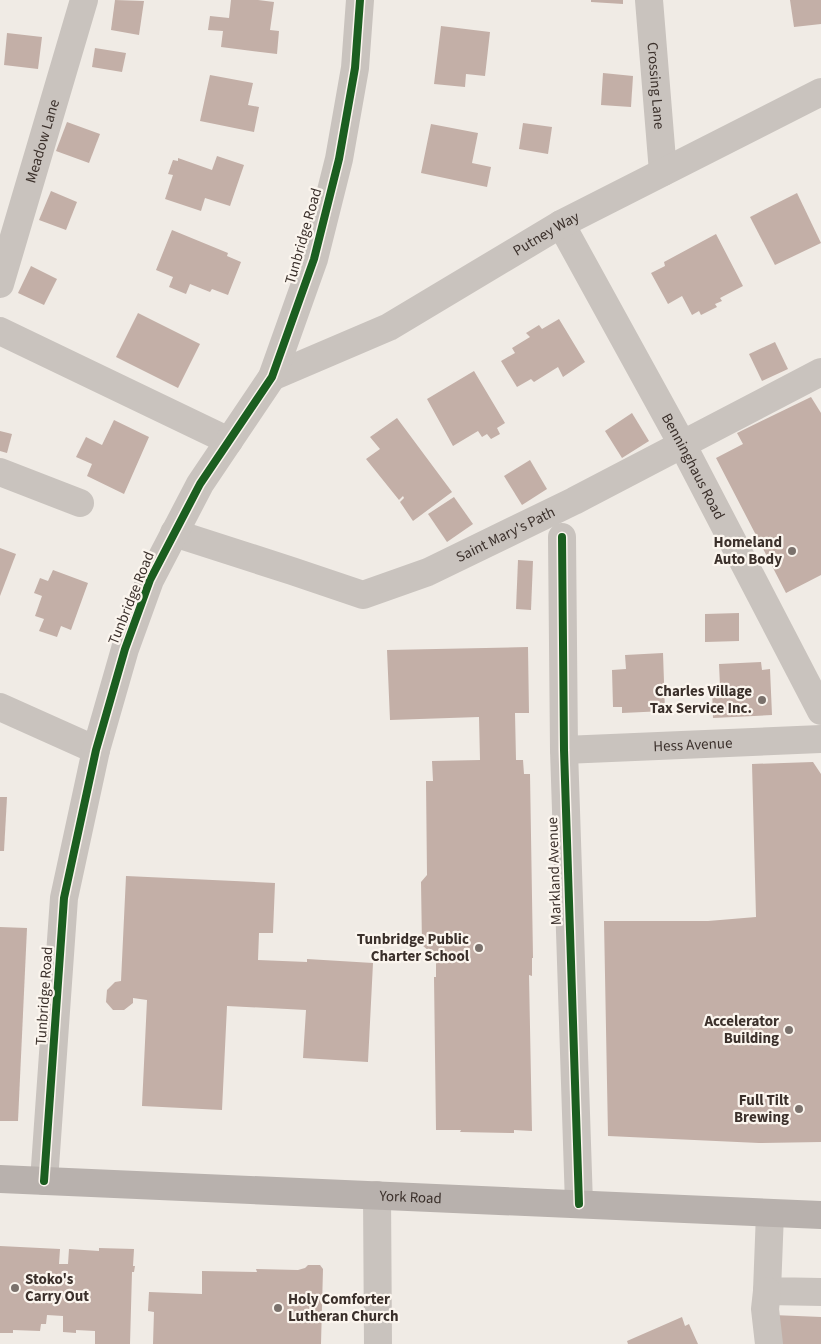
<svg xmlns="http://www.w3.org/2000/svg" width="821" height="1344" font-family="'Source Sans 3',sans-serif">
	<rect width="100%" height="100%" fill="#f0ebe5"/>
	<g fill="#c3afa7">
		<polygon points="115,0 144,1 139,35 111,30"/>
		<polygon points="231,0 258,0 274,2 270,30 279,31 277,54 221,47 223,31 208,30 210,16 229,18"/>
		<polygon points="591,0 623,0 623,4 591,2"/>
		<polygon points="790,0 821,0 821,24 794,27"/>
		<polygon points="441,26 490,32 485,76 466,74 465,87 434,84"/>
		<polygon points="7,33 42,37 38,69 4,65"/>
		<polygon points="95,48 126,53 122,72 92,67"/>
		<polygon points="603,73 633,76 631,107 601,105"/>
		<polygon points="210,75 253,83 248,105 259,107 254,132 200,121"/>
		<polygon points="67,122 100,134 89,163 56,151"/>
		<polygon points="523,123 552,127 548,154 519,149"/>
		<polygon points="431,124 478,133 472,163 491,167 487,187 421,173"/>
		<polygon points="217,156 244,165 230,206 205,198 201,211 165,199 173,175 168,174 173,160 178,161 178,158 212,170"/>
		<polygon points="51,191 77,202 66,230 39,220"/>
		<polygon points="797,193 821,243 775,265 750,217"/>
		<polygon points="172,230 228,253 227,256 241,262 228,295 212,289 210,292 190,284 186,294 169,287 173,277 156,270"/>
		<polygon points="716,234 743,286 720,298 722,301 715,304 717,307 701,315 699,311 692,315 682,296 668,304 651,273 665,266 664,262"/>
		<polygon points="31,266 57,279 44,305 18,293"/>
		<polygon points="138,313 200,344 178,388 116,357"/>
		<polygon points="559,319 585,362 563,377 558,367 534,382 531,379 517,387 501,361 515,353 512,348 530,337 526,333 539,325 542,329"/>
		<polygon points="775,342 788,369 762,381 749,354"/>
		<polygon points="474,371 505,423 497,428 500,434 491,439 487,434 482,437 478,431 453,446 427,399"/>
		<polygon points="811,397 821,413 821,575 786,593 716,458 743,444 737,433"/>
		<polygon points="632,413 649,441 622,458 605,431"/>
		<polygon points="397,418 452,492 413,521 400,502 404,498 403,496 399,500 366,459 380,449 370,437"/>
		<polygon points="114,420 149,437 124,494 87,476 92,464 76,457 86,437 102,445"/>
		<polygon points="0,431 12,434 7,453 0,451"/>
		<polygon points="530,460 547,489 522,505 504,476"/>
		<polygon points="454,497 473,524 447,542 428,514"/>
		<polygon points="0,548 16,554 0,596"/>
		<polygon points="518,560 533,561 531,610 516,609"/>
		<polygon points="53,570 88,583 71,630 61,626 57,637 39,631 44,619 35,616 42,596 34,593 40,578 48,581"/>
		<polygon points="739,613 739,641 705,642 705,614"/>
		<polygon points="528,647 529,713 515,713 516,760 523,760 524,774 530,774 533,958 532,958 532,976 529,975 532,1131 514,1130 514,1133 460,1132 461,1130 436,1130 434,977 436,977 436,958 428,959 429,951 422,945 421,882 427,875 426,781 433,781 432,761 480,760 479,717 390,720 387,650"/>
		<polygon points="663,653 665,711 622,713 622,707 613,707 612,670 626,669 625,655"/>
		<polygon points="761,662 762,670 770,669 772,715 713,718 712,686 720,686 719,664"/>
		<polygon points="813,762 821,774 821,1142 759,1143 608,1136 604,921 708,921 756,917 752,764"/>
		<polygon points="0,797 7,797 4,851 0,851"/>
		<polygon points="126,876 275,883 273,933 259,933 258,960 307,962 307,959 373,963 368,1062 303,1058 306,1010 227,1006 222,1110 142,1106 147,1000 133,998 133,1003 124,1010 113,1010 106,1002 107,990 115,982 121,981"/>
		<polygon points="0,927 27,928 18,1121 0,1121"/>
		<polygon points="0,1246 60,1249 59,1264 68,1264 69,1249 99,1251 99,1248 134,1249 133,1266 135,1266 134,1272 132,1272 130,1344 95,1344 95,1331 76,1330 76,1333 63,1332 63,1316 47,1315 46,1324 41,1324 40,1331 13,1330 13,1333 0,1333"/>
		<polygon points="308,1265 320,1265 323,1269 321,1344 153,1344 154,1312 148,1311 149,1292 202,1294 202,1271 257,1272 256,1269 298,1270 305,1268"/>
		<polygon points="773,1315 821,1317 821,1344 780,1344"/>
		<polygon points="682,1317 685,1326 689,1324 698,1344 628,1344 627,1341"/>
	</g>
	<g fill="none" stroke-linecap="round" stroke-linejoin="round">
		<g stroke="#c9c3be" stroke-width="28">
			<path id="s1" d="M649,0L663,172"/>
			<path id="s2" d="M561,224L682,444L821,711"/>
			<path id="s3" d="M0,284L84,0"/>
			<polyline points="0,331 229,441"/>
			<path id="s4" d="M272,377L389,327L561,224L821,92"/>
			<polyline points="0,472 80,503"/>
			<path id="s5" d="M174,533L292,571L363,595L428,572L574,501L821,372"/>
			<polyline points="562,537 564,750 579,1204"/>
			<polyline points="0,707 96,750"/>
			<path id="s6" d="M564,750L821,739"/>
			<polyline points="44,1181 64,898 96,750 125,649 150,580 200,484 272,377 314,259 339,159 355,68 360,0"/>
			<polyline points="377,1195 378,1344"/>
			<polyline points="770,1213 767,1291 821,1292"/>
			<polyline points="767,1291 765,1309 769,1344"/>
		</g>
		<path stroke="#b8b1ad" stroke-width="28" id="s7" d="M0,1179L821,1215"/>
		<g stroke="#fbf5ee" stroke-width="11">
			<g id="cycleway">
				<polyline points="562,537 564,750 579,1204"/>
				<polyline points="44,1181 64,898 96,750 125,649 150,580 200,484 272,377 314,259 339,159 355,68 360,0"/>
			</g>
		</g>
		<use href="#cycleway" stroke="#1b5e20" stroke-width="8"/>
	</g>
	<g fill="#7a716c" stroke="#fbf5ee" stroke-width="2">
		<circle cx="792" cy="551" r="5"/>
		<circle cx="762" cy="700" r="5"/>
		<circle cx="479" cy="948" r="5"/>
		<circle cx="789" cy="1030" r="5"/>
		<circle cx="799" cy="1109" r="5"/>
		<circle cx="15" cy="1288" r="5"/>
		<circle cx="278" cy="1308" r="5"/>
	</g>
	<g text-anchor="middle" stroke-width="4.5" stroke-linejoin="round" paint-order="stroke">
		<g font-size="15" fill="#3b302b" stroke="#fbf5ee">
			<text dy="5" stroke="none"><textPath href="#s1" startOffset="86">Crossing Lane</textPath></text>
			<text dy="5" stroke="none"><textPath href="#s3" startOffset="149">Meadow Lane</textPath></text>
			<text dy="5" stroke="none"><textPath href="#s4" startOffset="310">Putney Way</textPath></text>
			<text transform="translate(303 236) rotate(-74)" y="5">Tunbridge Road</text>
			<text dy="5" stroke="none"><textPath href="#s2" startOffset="276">Benninghaus Road</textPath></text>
			<text dy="5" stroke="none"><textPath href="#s5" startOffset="354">Saint Mary's Path</textPath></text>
			<text transform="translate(131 598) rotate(-68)" y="5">Tunbridge Road</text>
			<text dy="5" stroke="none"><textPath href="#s6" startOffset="129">Hess Avenue</textPath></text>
			<text transform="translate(554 871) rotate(-92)" y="5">Markland Avenue</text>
			<text transform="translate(44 996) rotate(-86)" y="5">Tunbridge Road</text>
			<text dy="5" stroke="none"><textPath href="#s7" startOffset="411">York Road</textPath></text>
		</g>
		<g font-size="15" font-weight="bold" fill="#3b302b" stroke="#fbf5ee" text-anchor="end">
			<text x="782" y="547">Homeland<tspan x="782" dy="17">Auto Body</tspan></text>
			<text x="752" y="696">Charles Village<tspan x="752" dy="17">Tax Service Inc.</tspan></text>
			<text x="469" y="944">Tunbridge Public<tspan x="469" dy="17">Charter School</tspan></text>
			<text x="779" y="1026">Accelerator<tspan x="779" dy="17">Building</tspan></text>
			<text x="789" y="1105">Full Tilt<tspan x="789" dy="17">Brewing</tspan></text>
			<text x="25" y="1284" text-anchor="start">Stoko's<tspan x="25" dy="17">Carry Out</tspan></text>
			<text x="288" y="1304" text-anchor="start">Holy Comforter<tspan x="288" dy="17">Lutheran Church</tspan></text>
		</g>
	</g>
</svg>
